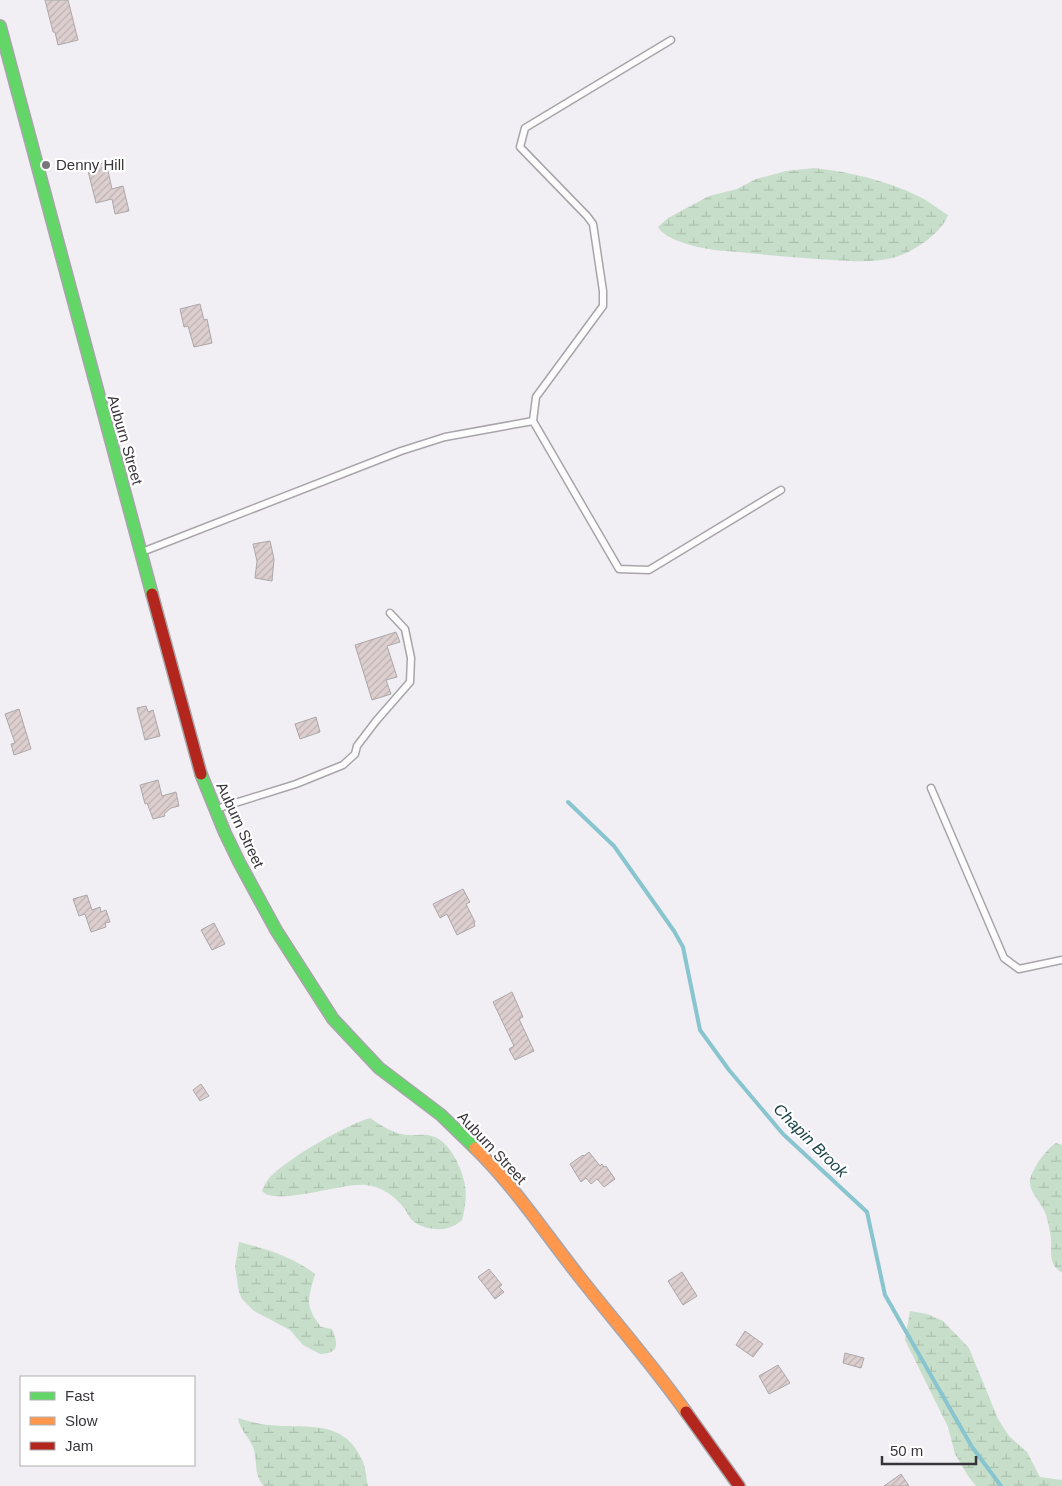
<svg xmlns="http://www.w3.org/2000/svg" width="1062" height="1486" font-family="Arial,sans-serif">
	<defs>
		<pattern id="wetland-marsh" width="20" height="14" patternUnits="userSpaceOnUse" patternTransform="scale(1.25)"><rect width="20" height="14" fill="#c7dfca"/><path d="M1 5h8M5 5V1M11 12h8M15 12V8" fill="none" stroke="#acc0ae"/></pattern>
		<pattern id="building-hatch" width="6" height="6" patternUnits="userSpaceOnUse" patternTransform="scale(1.25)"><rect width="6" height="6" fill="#ddcfcf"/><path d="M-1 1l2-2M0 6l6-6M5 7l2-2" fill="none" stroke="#beb2b2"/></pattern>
	</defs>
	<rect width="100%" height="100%" fill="#f1eef4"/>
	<g fill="url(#wetland-marsh)">
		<path d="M814,168C850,172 885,180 918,196C929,201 938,209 948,215C942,233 911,254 892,258C872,263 852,261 832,260C803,258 776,256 748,253C731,251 714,251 698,247C686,244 664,238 658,227L668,218L709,196L737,189L756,179L786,171Z"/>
		<path d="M370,1118C379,1124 389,1131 401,1134C412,1137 423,1132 435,1137C451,1144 462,1169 465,1185C467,1196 465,1209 462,1220C459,1222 456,1225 453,1226C442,1232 422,1229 413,1221C409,1218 407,1212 404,1208C395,1196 382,1187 366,1185C344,1182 275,1207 262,1191C264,1186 266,1181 270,1177C289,1158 343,1126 370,1118Z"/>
		<path d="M1056,1143L1062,1145V1273C1060,1271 1055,1268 1054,1265C1049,1257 1052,1246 1051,1238C1050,1231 1048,1222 1046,1215C1043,1205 1031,1194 1030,1184C1029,1172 1046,1149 1056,1143Z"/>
		<path d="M239,1242C266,1249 292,1256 315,1274C308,1300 304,1305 321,1327L332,1329C338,1344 340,1353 320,1354L303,1345L290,1330L254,1311L242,1299L239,1292L235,1267Z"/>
		<polygon points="910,1311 927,1314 943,1321 969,1348 998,1419 1009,1436 1027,1452 1040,1477 1062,1480 1062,1486 976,1486 968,1476 955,1454 948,1427 905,1340"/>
		<path d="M238,1418C248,1421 258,1424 268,1425C305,1429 344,1418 362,1460C366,1467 366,1478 368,1486H264C253,1475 258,1460 253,1447C249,1437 239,1429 238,1418Z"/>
	</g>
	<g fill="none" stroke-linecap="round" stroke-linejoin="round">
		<polyline stroke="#89c5cf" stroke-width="4" points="568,802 614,846 674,931 683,947 700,1030 729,1070 783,1134 867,1212 885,1295 972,1447 1001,1486"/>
	</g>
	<g fill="url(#building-hatch)" stroke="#aca8aa">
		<polygon points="45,0 68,0 78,40 58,45 55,32 53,32"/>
		<polygon points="106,162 112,189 123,186 129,211 115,214 112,199 96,203 87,167"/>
		<polygon points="200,304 204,320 207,319 212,343 194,347 188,326 184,327 180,309"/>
		<polygon points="270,541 274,559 272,581 255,578 257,561 253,544"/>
		<polygon points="396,632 400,642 387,646 397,677 386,680 391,694 372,700 355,645"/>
		<polygon points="146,706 148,712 153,710 160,736 145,740 137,708"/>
		<polygon points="19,709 31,749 14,755 11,744 15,743 5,714"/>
		<polygon points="316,717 320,732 300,739 295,724"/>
		<polygon points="158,780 162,796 176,792 179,806 171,808 164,814 165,816 153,819 147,803 145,804 140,785"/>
		<polygon points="463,889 470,902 466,904 475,922 474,923 475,926 457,935 447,914 440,918 433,904"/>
		<polygon points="87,895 92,910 100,907 101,912 106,910 110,922 105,923 106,927 91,932 85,914 79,916 73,899"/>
		<polygon points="214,923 225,944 212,950 201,930"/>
		<polygon points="512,992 523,1017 519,1019 534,1051 515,1060 509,1049 514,1046 493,1002"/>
		<polygon points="201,1084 209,1096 200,1101 193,1090"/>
		<polygon points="589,1152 600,1166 602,1164 604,1167 606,1166 615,1179 604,1187 597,1179 591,1184 586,1178 581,1182 570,1164 583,1155 584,1156"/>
		<polygon points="489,1269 502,1285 499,1287 504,1292 495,1299 478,1277"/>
		<polygon points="682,1272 697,1296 683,1305 668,1281"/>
		<polygon points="745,1331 763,1344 753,1357 736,1345"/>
		<polygon points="845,1353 864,1358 861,1368 843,1363"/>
		<polygon points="778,1365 790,1383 769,1394 759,1376"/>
		<polygon points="901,1474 909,1486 884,1486"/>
	</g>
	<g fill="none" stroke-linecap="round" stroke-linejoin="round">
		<g stroke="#a8a5aa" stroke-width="9">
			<g id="lane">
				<polyline points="533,421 536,397 603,306 603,291 593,224 587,216 520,147 525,128 671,40"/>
				<polyline points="142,552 401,451 445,437 533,421 619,569 649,570 781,490"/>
				<polyline points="931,788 1004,958 1019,969 1062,960"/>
				<polyline points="216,809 296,784 343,765 355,754 357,746 376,721 410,682 411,658 405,629 390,613"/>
			</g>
		</g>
		<g stroke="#a8a5aa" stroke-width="14">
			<g id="fast">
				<polyline points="0,26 152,594"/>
				<polyline points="201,774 225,833 239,862 276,930 333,1019 379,1068 441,1115 475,1148"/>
			</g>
		</g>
		<g stroke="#a8a5aa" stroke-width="14">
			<path id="slow" d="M475,1148C514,1186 545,1233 578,1275C614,1321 653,1365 686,1412"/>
		</g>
		<g stroke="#a8a5aa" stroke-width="14">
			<g id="jam">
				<polyline points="152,594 201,774"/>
				<polyline points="686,1412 739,1486"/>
			</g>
		</g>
		<use href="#lane" stroke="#fdfcfd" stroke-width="6"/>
		<use href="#fast" stroke="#63d668" stroke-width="11"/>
		<use href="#slow" stroke="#ff974d" stroke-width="11"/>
		<use href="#jam" stroke="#b3261e" stroke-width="11"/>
	</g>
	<circle fill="#79767b" stroke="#fff" stroke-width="2" cx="46" cy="165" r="5"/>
	<g text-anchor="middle" stroke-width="4.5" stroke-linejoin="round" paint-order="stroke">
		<g font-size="15" fill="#38353a" stroke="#fff" text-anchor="start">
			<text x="56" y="170">Denny Hill</text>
		</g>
		<g font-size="15" fill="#38353a" stroke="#fff">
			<text transform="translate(125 440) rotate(74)" y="5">Auburn Street</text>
			<text transform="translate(240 825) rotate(65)" y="5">Auburn Street</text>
			<text transform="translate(492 1148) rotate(47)" y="5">Auburn Street</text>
		</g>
		<g font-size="16" font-style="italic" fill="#1a4348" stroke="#fff">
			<text transform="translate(811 1140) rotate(45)" y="6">Chapin Brook</text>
		</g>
	</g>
	<rect x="20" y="1376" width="175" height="90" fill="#ffffff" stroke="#afaeb0"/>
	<rect x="30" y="1392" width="25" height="8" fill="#63d668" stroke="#afaeb0"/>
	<text x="65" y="1401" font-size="15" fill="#38353a">Fast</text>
	<rect x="30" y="1417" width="25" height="8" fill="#ff974d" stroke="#afaeb0"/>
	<text x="65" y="1426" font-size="15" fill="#38353a">Slow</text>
	<rect x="30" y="1442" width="25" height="8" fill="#b3261e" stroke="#afaeb0"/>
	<text x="65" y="1451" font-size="15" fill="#38353a">Jam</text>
	<path d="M882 1456v8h94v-8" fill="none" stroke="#38353a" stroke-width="2.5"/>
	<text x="890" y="1456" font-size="15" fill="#38353a" stroke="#ffffff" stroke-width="4" paint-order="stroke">50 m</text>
</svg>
